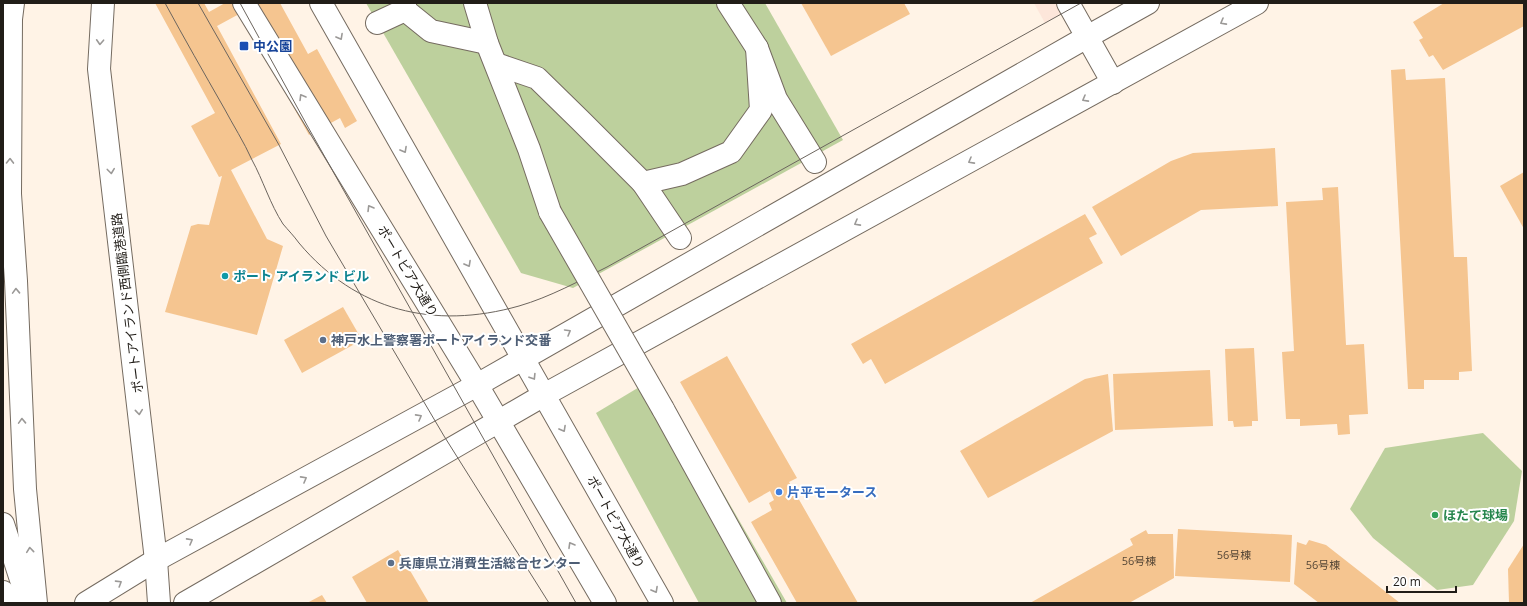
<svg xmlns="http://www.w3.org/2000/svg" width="1527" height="606" font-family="'Open Sans','Noto Sans JP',sans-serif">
	<rect width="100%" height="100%" fill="#fff3e6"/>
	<polygon fill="#fde6da" points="1034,3 1081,3 1045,23"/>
	<g fill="#bdd09d">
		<polygon points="366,3 765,3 843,140 573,288 521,273"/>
		<polygon points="656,377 787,603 699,603 596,413"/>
		<polygon points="1483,433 1522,471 1514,521 1473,585 1437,590 1373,538 1350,509 1385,448"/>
	</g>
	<g fill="#f5c590">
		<polygon points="155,3 204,3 209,12 225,3 280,3 308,54 317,49 357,121 345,128 340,118 309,135 241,13 217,26 281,144 231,170 267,239 283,246 257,335 165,312 191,226 198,224 209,225 222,176 219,177 191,126 215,113"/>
		<polygon points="801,3 904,3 910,14 831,56"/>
		<polygon points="1444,3 1524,3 1524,26 1443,70 1433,55 1429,57 1419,40 1423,38 1413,22"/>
		<polygon points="1405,69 1406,80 1445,78 1454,257 1467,257 1472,371 1459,372 1459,380 1424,380 1424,389 1408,389 1391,70"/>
		<polygon points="1275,148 1278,206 1201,210 1121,256 1092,207 1171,161 1193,153"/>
		<polygon points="1524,172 1524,229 1500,186"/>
		<polygon points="1338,187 1346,345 1364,344 1368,414 1349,415 1350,434 1338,435 1337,424 1300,426 1300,419 1286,419 1282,352 1294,351 1286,202 1323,200 1322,188"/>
		<polygon points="1085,214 1097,234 1089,238 1103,263 885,384 871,359 863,364 851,344"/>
		<polygon points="343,307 362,340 302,373 284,340"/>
		<polygon points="1254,348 1258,421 1252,421 1252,426 1234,427 1233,421 1228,421 1225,349"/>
		<polygon points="727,356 797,478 789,482 858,603 797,603 751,522 772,510 769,503 774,500 770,491 749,503 680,382"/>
		<polygon points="1210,370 1213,426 1115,430 1113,374"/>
		<polygon points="1108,374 1113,431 988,498 960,451 1085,379"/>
		<polygon points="1178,529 1292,535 1290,582 1175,576"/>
		<polygon points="1146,530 1148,534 1173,534 1174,578 1129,603 1030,603 1133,545 1130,539"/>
		<polygon points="1309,540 1326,545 1400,603 1319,603 1294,584 1297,542 1306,545"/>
		<polygon points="1524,544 1524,603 1509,603 1508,569"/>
		<polygon points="398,550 429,603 367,603 352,577"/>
		<polygon points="322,595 327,603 307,603"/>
	</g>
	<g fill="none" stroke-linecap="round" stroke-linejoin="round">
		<g stroke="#756b60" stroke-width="24">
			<g id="street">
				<polyline points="405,3 405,10 431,31 487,43"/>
				<polyline points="475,3 487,43 529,149 550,212"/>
				<polyline points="728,3 757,48 776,99 815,162"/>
				<polyline points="377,23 405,10"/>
				<polyline points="496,64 537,78 581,121 643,183 680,238"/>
				<polyline points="643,183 682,174 731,152 761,110 757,48"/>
				<polyline points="663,409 770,603"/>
			</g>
		</g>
		<g stroke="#756b60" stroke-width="24">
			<g id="secondary">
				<polyline points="13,3 11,19 10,194 16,281 25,489 36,603"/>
				<polyline points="103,3 99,69 156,560 159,603"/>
				<polyline points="244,3 477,385 605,603"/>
				<path d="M321,3C434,203 549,403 662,603"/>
				<polyline points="1068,3 1113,83"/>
				<polyline points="3,524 25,592"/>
				<polyline points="3,592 13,603"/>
				<polyline points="86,603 156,560 477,385 1087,37 1148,3"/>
				<polyline points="185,603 544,395 1257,3"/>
			</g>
		</g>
		<use href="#street" stroke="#fff" stroke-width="22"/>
		<use href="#secondary" stroke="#fff" stroke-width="22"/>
		<g stroke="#6c655e" stroke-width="1">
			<path d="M165,3C184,38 204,73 224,108C233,125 244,142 252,160C263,180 270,204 283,224C288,230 294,236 299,243C356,311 434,330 519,306C550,297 579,281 607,267L1081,3"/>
			<polyline points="198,3 279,145 326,236 444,436 549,603"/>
			<polyline points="240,3 308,127 576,603"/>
		</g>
		<g stroke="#756b60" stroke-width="24" stroke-linecap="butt">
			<polyline id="street-bridge" points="550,212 663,409"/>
		</g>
		<use href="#street-bridge" stroke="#fff" stroke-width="22"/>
	</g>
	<defs><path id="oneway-chevron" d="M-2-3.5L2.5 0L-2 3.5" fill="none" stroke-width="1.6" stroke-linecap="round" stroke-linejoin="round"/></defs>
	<g stroke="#9b9997">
		<use href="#oneway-chevron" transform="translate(1223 22) rotate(151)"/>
		<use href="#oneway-chevron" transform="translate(340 37) rotate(61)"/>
		<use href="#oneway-chevron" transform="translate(100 42) rotate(93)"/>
		<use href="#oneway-chevron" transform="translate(302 97) rotate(-121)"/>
		<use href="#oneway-chevron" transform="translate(1085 99) rotate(151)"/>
		<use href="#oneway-chevron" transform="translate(404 150) rotate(61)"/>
		<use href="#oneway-chevron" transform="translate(10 161) rotate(-89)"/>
		<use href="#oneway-chevron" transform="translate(971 161) rotate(151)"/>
		<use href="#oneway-chevron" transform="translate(111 171) rotate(83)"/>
		<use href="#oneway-chevron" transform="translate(370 208) rotate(-121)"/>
		<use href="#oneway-chevron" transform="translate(857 223) rotate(151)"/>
		<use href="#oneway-chevron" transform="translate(468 264) rotate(61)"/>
		<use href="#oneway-chevron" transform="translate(16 291) rotate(-92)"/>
		<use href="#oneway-chevron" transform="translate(568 332) rotate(-30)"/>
		<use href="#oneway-chevron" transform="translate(533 377) rotate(58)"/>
		<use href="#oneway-chevron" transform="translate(139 412) rotate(84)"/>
		<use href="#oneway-chevron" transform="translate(419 417) rotate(-29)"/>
		<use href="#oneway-chevron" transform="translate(22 421) rotate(-92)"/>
		<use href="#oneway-chevron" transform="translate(563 429) rotate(61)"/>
		<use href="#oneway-chevron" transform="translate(304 479) rotate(-29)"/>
		<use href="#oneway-chevron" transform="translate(190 541) rotate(-29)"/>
		<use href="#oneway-chevron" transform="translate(571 545) rotate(-120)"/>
		<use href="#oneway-chevron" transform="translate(30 550) rotate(-96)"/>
		<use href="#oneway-chevron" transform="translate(119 583) rotate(-32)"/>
		<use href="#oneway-chevron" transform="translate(655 590) rotate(61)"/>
	</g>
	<rect fill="#1a4fb4" stroke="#fff" stroke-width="1.5" x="239" y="41" width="10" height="10" rx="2"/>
	<circle fill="#0f9aa8" stroke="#fff" stroke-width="1.5" cx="225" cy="276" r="4"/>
	<g fill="#5c6f8a" stroke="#fff" stroke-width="1.5">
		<circle cx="323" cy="340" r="4"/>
		<circle cx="391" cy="563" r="4"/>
	</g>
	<circle fill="#3f7fe0" stroke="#fff" stroke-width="1.5" cx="779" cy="492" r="4"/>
	<circle fill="#2e9e5b" stroke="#fff" stroke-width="1.5" cx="1435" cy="515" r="4"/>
	<g text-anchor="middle" stroke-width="4" stroke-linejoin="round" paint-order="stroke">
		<g font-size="11" fill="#564736">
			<text x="1234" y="559">56号棟</text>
			<text x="1139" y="565">56号棟</text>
			<text x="1323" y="569">56号棟</text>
		</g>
		<g font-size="13" font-weight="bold" fill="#164399" stroke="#fff" text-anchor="start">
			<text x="253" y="51">中公園</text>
		</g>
		<g font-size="13" fill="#211d18" stroke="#fff">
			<text transform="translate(408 271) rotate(59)" y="5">ポートピア大通り</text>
			<text transform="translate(127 303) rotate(-97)" y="5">ポートアイランド西側臨港道路</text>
			<text transform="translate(616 522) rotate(61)" y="5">ポートピア大通り</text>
		</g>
		<g font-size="13" font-weight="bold" fill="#0d838f" stroke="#fff" text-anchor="start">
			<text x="233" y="281">ポート アイランド ビル</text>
		</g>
		<g font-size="13" font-weight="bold" fill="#4e5e75" stroke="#fff" text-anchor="start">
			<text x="331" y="345">神戸水上警察署ポートアイランド交番</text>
			<text x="399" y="568">兵庫県立消費生活総合センター</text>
		</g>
		<g font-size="13" font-weight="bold" fill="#366cbe" stroke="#fff" text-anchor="start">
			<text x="787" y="497">片平モータース</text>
		</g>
		<g font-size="13" font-weight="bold" fill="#27864d" stroke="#fff" text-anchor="start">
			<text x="1443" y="520">ほたて球場</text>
		</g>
	</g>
	<rect width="1527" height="606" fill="none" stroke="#211d18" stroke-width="8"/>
	<path d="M1387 586v6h69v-6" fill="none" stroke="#211d18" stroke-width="2"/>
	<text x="1393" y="586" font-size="12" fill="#211d18" stroke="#ffffff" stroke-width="3" paint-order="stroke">20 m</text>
</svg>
